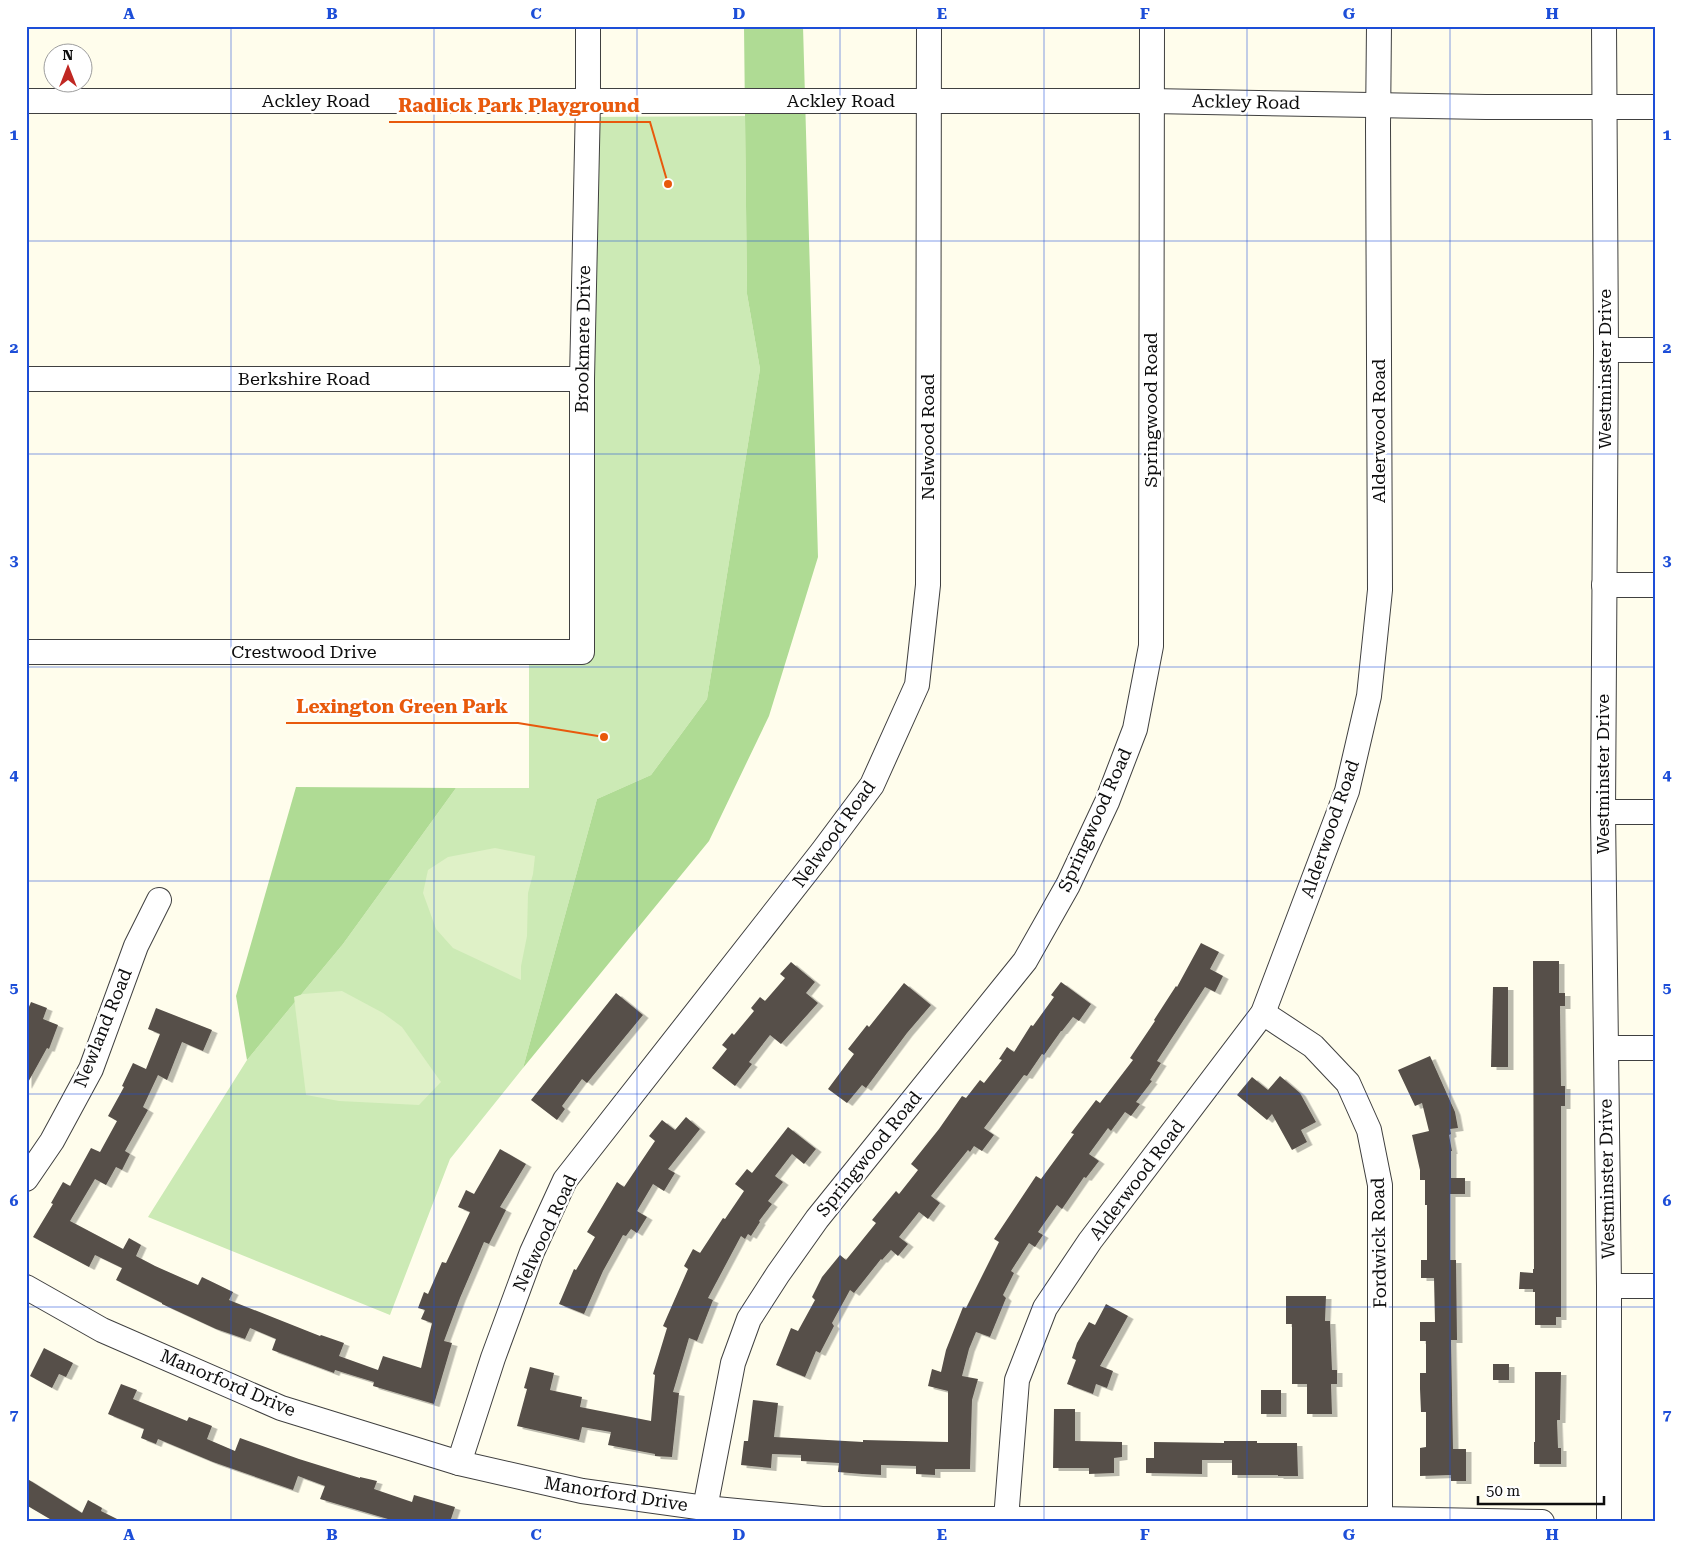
<svg xmlns="http://www.w3.org/2000/svg" width="1681" height="1548" font-family="'Roboto Serif',serif">
	<defs>
		<filter id="shadow"><feDropShadow dx="5.5" dy="3" stdDeviation="0" flood-color="#0004"/></filter>
	</defs>
	<rect width="100%" height="100%" fill="#fffdec"/>
	<polygon fill="#cceab5" points="745,116 747,294 760,369 707,699 651,775 597,799 523,1068 450,1159 390,1315 148,1217 247,1060 343,944 456,788 529,788 529,662 570,661 593,117"/>
	<g fill="#afdb94">
		<polygon points="744,26 803,26 818,557 769,716 709,841 523,1068 597,799 651,775 707,699 760,369 747,294"/>
		<polygon points="296,787 456,788 343,944 247,1060 236,996"/>
	</g>
	<g fill="#dff1c7">
		<polygon points="495,848 535,856 533,874 528,893 527,936 521,966 521,980 453,948 436,929 423,893 428,870 448,857"/>
		<polygon points="342,991 383,1013 402,1027 441,1082 419,1105 339,1101 306,1095 294,997 303,994"/>
	</g>
	<g fill="#564f49" filter="url(#shadow)">
		<polygon points="1201,943 1219,952 1210,969 1223,976 1215,992 1205,987 1157,1061 1161,1063 1150,1080 1152,1081 1136,1102 1140,1104 1131,1116 1125,1112 1111,1131 1108,1128 1089,1154 1099,1161 1086,1178 1084,1177 1062,1209 1057,1205 1038,1232 1043,1235 1035,1247 1029,1243 1011,1271 1014,1273 1003,1295 1006,1298 990,1337 976,1332 969,1349 962,1376 978,1379 972,1400 970,1469 935,1469 935,1475 916,1474 916,1466 881,1465 881,1475 862,1474 838,1472 839,1463 801,1461 801,1455 772,1454 771,1468 741,1465 744,1441 748,1441 753,1400 778,1403 774,1437 863,1442 863,1440 948,1442 948,1391 928,1386 932,1369 941,1372 946,1350 963,1307 966,1308 999,1242 994,1239 1036,1176 1041,1179 1074,1134 1071,1133 1096,1100 1100,1103 1133,1060 1130,1058 1155,1021 1154,1020 1176,986 1177,987"/>
		<polygon points="1533,961 1559,961 1559,993 1565,993 1565,1006 1560,1006 1561,1086 1565,1086 1565,1106 1561,1106 1561,1317 1556,1317 1556,1325 1535,1325 1535,1292 1533,1292 1533,1289 1519,1289 1520,1272 1533,1273 1533,1269 1534,1269"/>
		<polygon points="791,962 815,982 806,993 818,1003 781,1044 770,1035 749,1062 752,1064 735,1086 712,1068 727,1049 722,1045 732,1033 734,1035 754,1011 751,1008 760,997 765,1001 785,978 780,974"/>
		<polygon points="1061,982 1091,1004 1079,1021 1073,1017 1062,1031 1061,1031 1044,1055 1042,1054 1027,1076 1024,1075 984,1128 994,1135 982,1151 974,1146 970,1152 968,1150 931,1196 940,1203 928,1219 919,1212 899,1237 908,1244 898,1256 891,1250 882,1260 881,1259 854,1293 850,1290 832,1323 834,1326 820,1353 816,1351 805,1377 776,1365 791,1328 798,1331 815,1300 812,1297 822,1277 840,1255 846,1260 876,1223 872,1220 896,1191 899,1194 918,1170 911,1164 939,1129 962,1096 966,1098 980,1080 984,1083 1002,1060 999,1059 1007,1047 1014,1052 1031,1025 1033,1026 1054,997 1051,995"/>
		<polygon points="904,983 931,1005 907,1033 866,1088 862,1085 847,1103 828,1089 854,1054 848,1049 867,1025 869,1027"/>
		<polygon points="1493,987 1508,987 1508,1067 1491,1067"/>
		<polygon points="616,993 643,1015 587,1083 582,1079 562,1106 565,1109 557,1120 531,1100"/>
		<polygon points="31,1002 47,1008 43,1019 58,1025 49,1049 47,1048 26,1086 26,1014"/>
		<polygon points="156,1008 212,1030 203,1051 182,1042 167,1080 158,1075 143,1107 148,1110 125,1151 130,1154 122,1170 116,1167 106,1185 95,1179 70,1221 123,1249 129,1238 141,1245 136,1256 155,1266 198,1285 202,1277 233,1292 229,1300 320,1336 321,1335 344,1343 339,1356 378,1370 383,1356 421,1368 432,1323 421,1319 425,1310 418,1308 424,1292 428,1294 442,1262 446,1263 470,1212 458,1207 466,1190 474,1194 500,1149 526,1164 500,1207 506,1210 489,1244 484,1242 460,1298 444,1341 452,1343 434,1404 373,1386 374,1382 335,1370 334,1373 272,1350 276,1339 250,1328 245,1339 216,1329 162,1304 162,1303 116,1280 122,1268 95,1255 89,1267 33,1237 53,1204 51,1203 63,1182 70,1186 91,1148 100,1152 117,1121 108,1116 124,1087 122,1086 133,1063 146,1069 160,1034 148,1029"/>
		<polygon points="1430,1056 1455,1112 1458,1128 1450,1129 1451,1134 1449,1135 1452,1151 1451,1151 1451,1178 1465,1178 1465,1194 1450,1194 1450,1260 1456,1260 1457,1340 1451,1340 1453,1449 1466,1449 1466,1481 1451,1481 1451,1475 1420,1476 1420,1448 1426,1447 1426,1412 1421,1412 1420,1389 1420,1373 1426,1373 1426,1341 1420,1341 1420,1322 1435,1322 1434,1278 1421,1278 1421,1260 1427,1260 1427,1205 1425,1205 1425,1180 1420,1180 1420,1170 1412,1135 1429,1131 1422,1103 1415,1106 1398,1070"/>
		<polygon points="1280,1076 1300,1093 1316,1122 1301,1130 1307,1142 1292,1150 1272,1114 1267,1120 1237,1095 1252,1077 1268,1090"/>
		<polygon points="686,1117 700,1129 668,1169 675,1173 664,1191 653,1184 637,1211 647,1217 637,1233 631,1229 626,1236 623,1235 603,1271 584,1314 559,1304 574,1269 576,1270 595,1237 587,1232 617,1182 624,1187 655,1141 649,1136 662,1120 675,1130"/>
		<polygon points="788,1127 816,1149 804,1164 792,1154 775,1176 783,1182 768,1201 772,1204 759,1221 760,1222 751,1236 748,1234 745,1239 741,1236 708,1298 713,1300 697,1341 689,1338 673,1392 679,1393 672,1457 655,1456 655,1454 608,1445 611,1432 582,1427 579,1440 517,1426 527,1389 524,1388 530,1367 554,1373 550,1390 582,1397 580,1407 651,1421 655,1375 653,1374 667,1328 663,1326 688,1269 684,1266 693,1249 700,1253 723,1218 725,1219 744,1191 735,1184 747,1169 752,1173"/>
		<polygon points="1286,1296 1326,1296 1325,1321 1330,1321 1332,1370 1337,1370 1337,1384 1331,1384 1332,1414 1307,1414 1307,1384 1292,1384 1292,1324 1286,1324"/>
		<polygon points="1106,1304 1128,1316 1100,1366 1113,1371 1107,1388 1096,1384 1093,1394 1067,1384 1076,1360 1072,1358 1077,1343 1089,1322 1095,1325"/>
		<polygon points="44,1348 73,1363 66,1377 59,1374 52,1388 30,1376"/>
		<rect x="1493" y="1364" width="16" height="16"/>
		<polygon points="1535,1372 1561,1372 1560,1420 1557,1420 1558,1448 1561,1448 1561,1464 1534,1464 1534,1442 1535,1442"/>
		<polygon points="121,1384 137,1390 133,1399 187,1421 189,1417 212,1426 207,1439 235,1451 240,1438 299,1459 360,1478 360,1477 377,1481 374,1489 412,1502 414,1495 455,1507 450,1522 398,1522 320,1499 325,1486 298,1476 293,1490 213,1462 158,1439 156,1444 141,1438 144,1429 108,1414"/>
		<rect x="1261" y="1390" width="20" height="24"/>
		<polygon points="1054,1409 1075,1409 1075,1441 1122,1442 1122,1457 1114,1458 1114,1473 1089,1474 1089,1468 1053,1468"/>
		<polygon points="1224,1441 1257,1441 1257,1443 1297,1443 1298,1476 1278,1476 1278,1475 1232,1475 1232,1460 1202,1460 1202,1474 1146,1473 1146,1458 1154,1458 1154,1442 1224,1443"/>
		<polygon points="26,1478 82,1513 88,1500 102,1508 101,1511 123,1522 55,1522 26,1505"/>
	</g>
	<g fill="none" stroke-linecap="round" stroke-linejoin="round">
		<g stroke="#404040" stroke-width="26">
			<g id="minor">
				<polyline points="1604,26 1606,350 1603,812 1609,1286 1609,1522"/>
				<polyline points="26,101 1151,101 1486,107 1655,107"/>
				<polyline points="1606,350 1655,350"/>
				<polyline points="26,379 582,379"/>
				<polyline points="1604,585 1655,585"/>
				<polyline points="26,652 582,652 582,379 588,101 588,26"/>
				<polyline points="1603,812 1655,812"/>
				<polyline points="1263,1013 1313,1046 1348,1083 1369,1130 1380,1185 1380,1522"/>
				<polyline points="1606,1048 1655,1048"/>
				<polyline points="26,1179 52,1141 91,1069 136,946 159,900"/>
				<polyline points="1609,1286 1655,1286"/>
				<polyline points="26,1287 102,1330 281,1408 459,1463 582,1491 705,1508 822,1519 1380,1519 1542,1522"/>
				<polyline points="459,1463 493,1358 532,1252 565,1180 822,852 872,785 917,685 928,585 929,26"/>
				<polyline points="705,1508 733,1363 749,1319 778,1274 817,1219 1025,961 1068,885 1107,802 1135,729 1151,646 1152,26"/>
				<polyline points="1006,1519 1017,1380 1045,1308 1090,1241 1263,1013 1347,791 1369,696 1380,590 1378,126 1379,26"/>
			</g>
		</g>
		<use href="#minor" stroke="#fff" stroke-width="24"/>
	</g>
	<path fill="none" stroke="#1d4ed8" stroke-width="1" stroke-opacity="0.55" d="M231,26V1522M434,26V1522M637,26V1522M840,26V1522M1044,26V1522M1247,26V1522M1450,26V1522M26,241H1655M26,454H1655M26,667H1655M26,881H1655M26,1094H1655M26,1307H1655"/>
	<g text-anchor="middle" stroke-width="5" stroke-linejoin="round" paint-order="stroke">
		<g font-size="18" fill="#0d0d0d" stroke="#fff">
			<text x="316" y="107">Ackley Road</text>
			<text x="841" y="107">Ackley Road</text>
			<text transform="translate(1246 102) rotate(1)" y="6">Ackley Road</text>
			<text transform="translate(583 339) rotate(-89)" y="6">Brookmere Drive</text>
			<text transform="translate(1605 369) rotate(-90)" y="6">Westminster Drive</text>
			<text x="304" y="385">Berkshire Road</text>
			<text transform="translate(1151 410) rotate(-90)" y="6">Springwood Road</text>
			<text transform="translate(1379 431) rotate(-90)" y="6">Alderwood Road</text>
			<text transform="translate(928 437) rotate(-90)" y="6">Nelwood Road</text>
			<text x="304" y="658">Crestwood Drive</text>
			<text transform="translate(1603 774) rotate(-90)" y="6">Westminster Drive</text>
			<text transform="translate(1095 820) rotate(-66)" y="6">Springwood Road</text>
			<text transform="translate(1330 829) rotate(-71)" y="6">Alderwood Road</text>
			<text transform="translate(834 834) rotate(-54)" y="6">Nelwood Road</text>
			<text transform="translate(103 1028) rotate(-68)" y="6">Newland Road</text>
			<text transform="translate(869 1154) rotate(-51)" y="6">Springwood Road</text>
			<text transform="translate(1607 1179) rotate(-91)" y="6">Westminster Drive</text>
			<text transform="translate(1137 1180) rotate(-53)" y="6">Alderwood Road</text>
			<text transform="translate(545 1233) rotate(-65)" y="6">Nelwood Road</text>
			<text transform="translate(1379 1243) rotate(-91)" y="6">Fordwick Road</text>
			<text transform="translate(228 1383) rotate(23)" y="6">Manorford Drive</text>
			<text transform="translate(616 1494) rotate(9)" y="6">Manorford Drive</text>
		</g>
	</g>
	<path fill="none" stroke="#e8590c" stroke-width="2" d="M668 184L650 122H389M604 737L518 723H286"/>
	<g fill="#e8590c" stroke="#fff" stroke-width="2">
		<circle cx="668" cy="184" r="5"/>
		<circle cx="604" cy="737" r="5"/>
	</g>
	<g font-size="19" text-anchor="middle" font-weight="bold" fill="#e8590c" stroke="#fff" stroke-width="5" stroke-linejoin="round" paint-order="stroke">
		<text x="519" y="112">Radlick Park Playground</text>
		<text x="402" y="713">Lexington Green Park</text>
	</g>
	<rect width="1681" height="1548" fill="none" stroke="#ffffff" stroke-width="55"/>
	<g transform="translate(68 68)"><circle r="24" fill="#ffffff" stroke="#9e9e9e"/>
	<path d="M0-4L9 19L0 12L-9 19Z" fill="#c02722"/>
	<text y="-8" font-size="14" font-weight="bold" text-anchor="middle" fill="#0d0d0d">N</text>
	</g>
	<path d="M1478 1496v8h126v-8" fill="none" stroke="#0d0d0d" stroke-width="2.5"/>
	<text x="1486" y="1496" font-size="15" fill="#0d0d0d" stroke="#ffffff" stroke-width="4" paint-order="stroke">50 m</text>
	<rect x="28" y="28" width="1626" height="1492" fill="none" stroke="#1d4ed8" stroke-width="2"/>
	<g font-size="16" text-anchor="middle" font-weight="bold" fill="#1d4ed8">
		<text x="129" y="19">A</text>
		<text x="332" y="19">B</text>
		<text x="536" y="19">C</text>
		<text x="739" y="19">D</text>
		<text x="942" y="19">E</text>
		<text x="1145" y="19">F</text>
		<text x="1349" y="19">G</text>
		<text x="1552" y="19">H</text>
		<text x="14" y="140">1</text>
		<text x="1667" y="140">1</text>
		<text x="14" y="353">2</text>
		<text x="1667" y="353">2</text>
		<text x="14" y="566">3</text>
		<text x="1667" y="566">3</text>
		<text x="14" y="780">4</text>
		<text x="1667" y="780">4</text>
		<text x="14" y="993">5</text>
		<text x="1667" y="993">5</text>
		<text x="14" y="1206">6</text>
		<text x="1667" y="1206">6</text>
		<text x="14" y="1420">7</text>
		<text x="1667" y="1420">7</text>
		<text x="129" y="1540">A</text>
		<text x="332" y="1540">B</text>
		<text x="536" y="1540">C</text>
		<text x="739" y="1540">D</text>
		<text x="942" y="1540">E</text>
		<text x="1145" y="1540">F</text>
		<text x="1349" y="1540">G</text>
		<text x="1552" y="1540">H</text>
	</g>
</svg>
